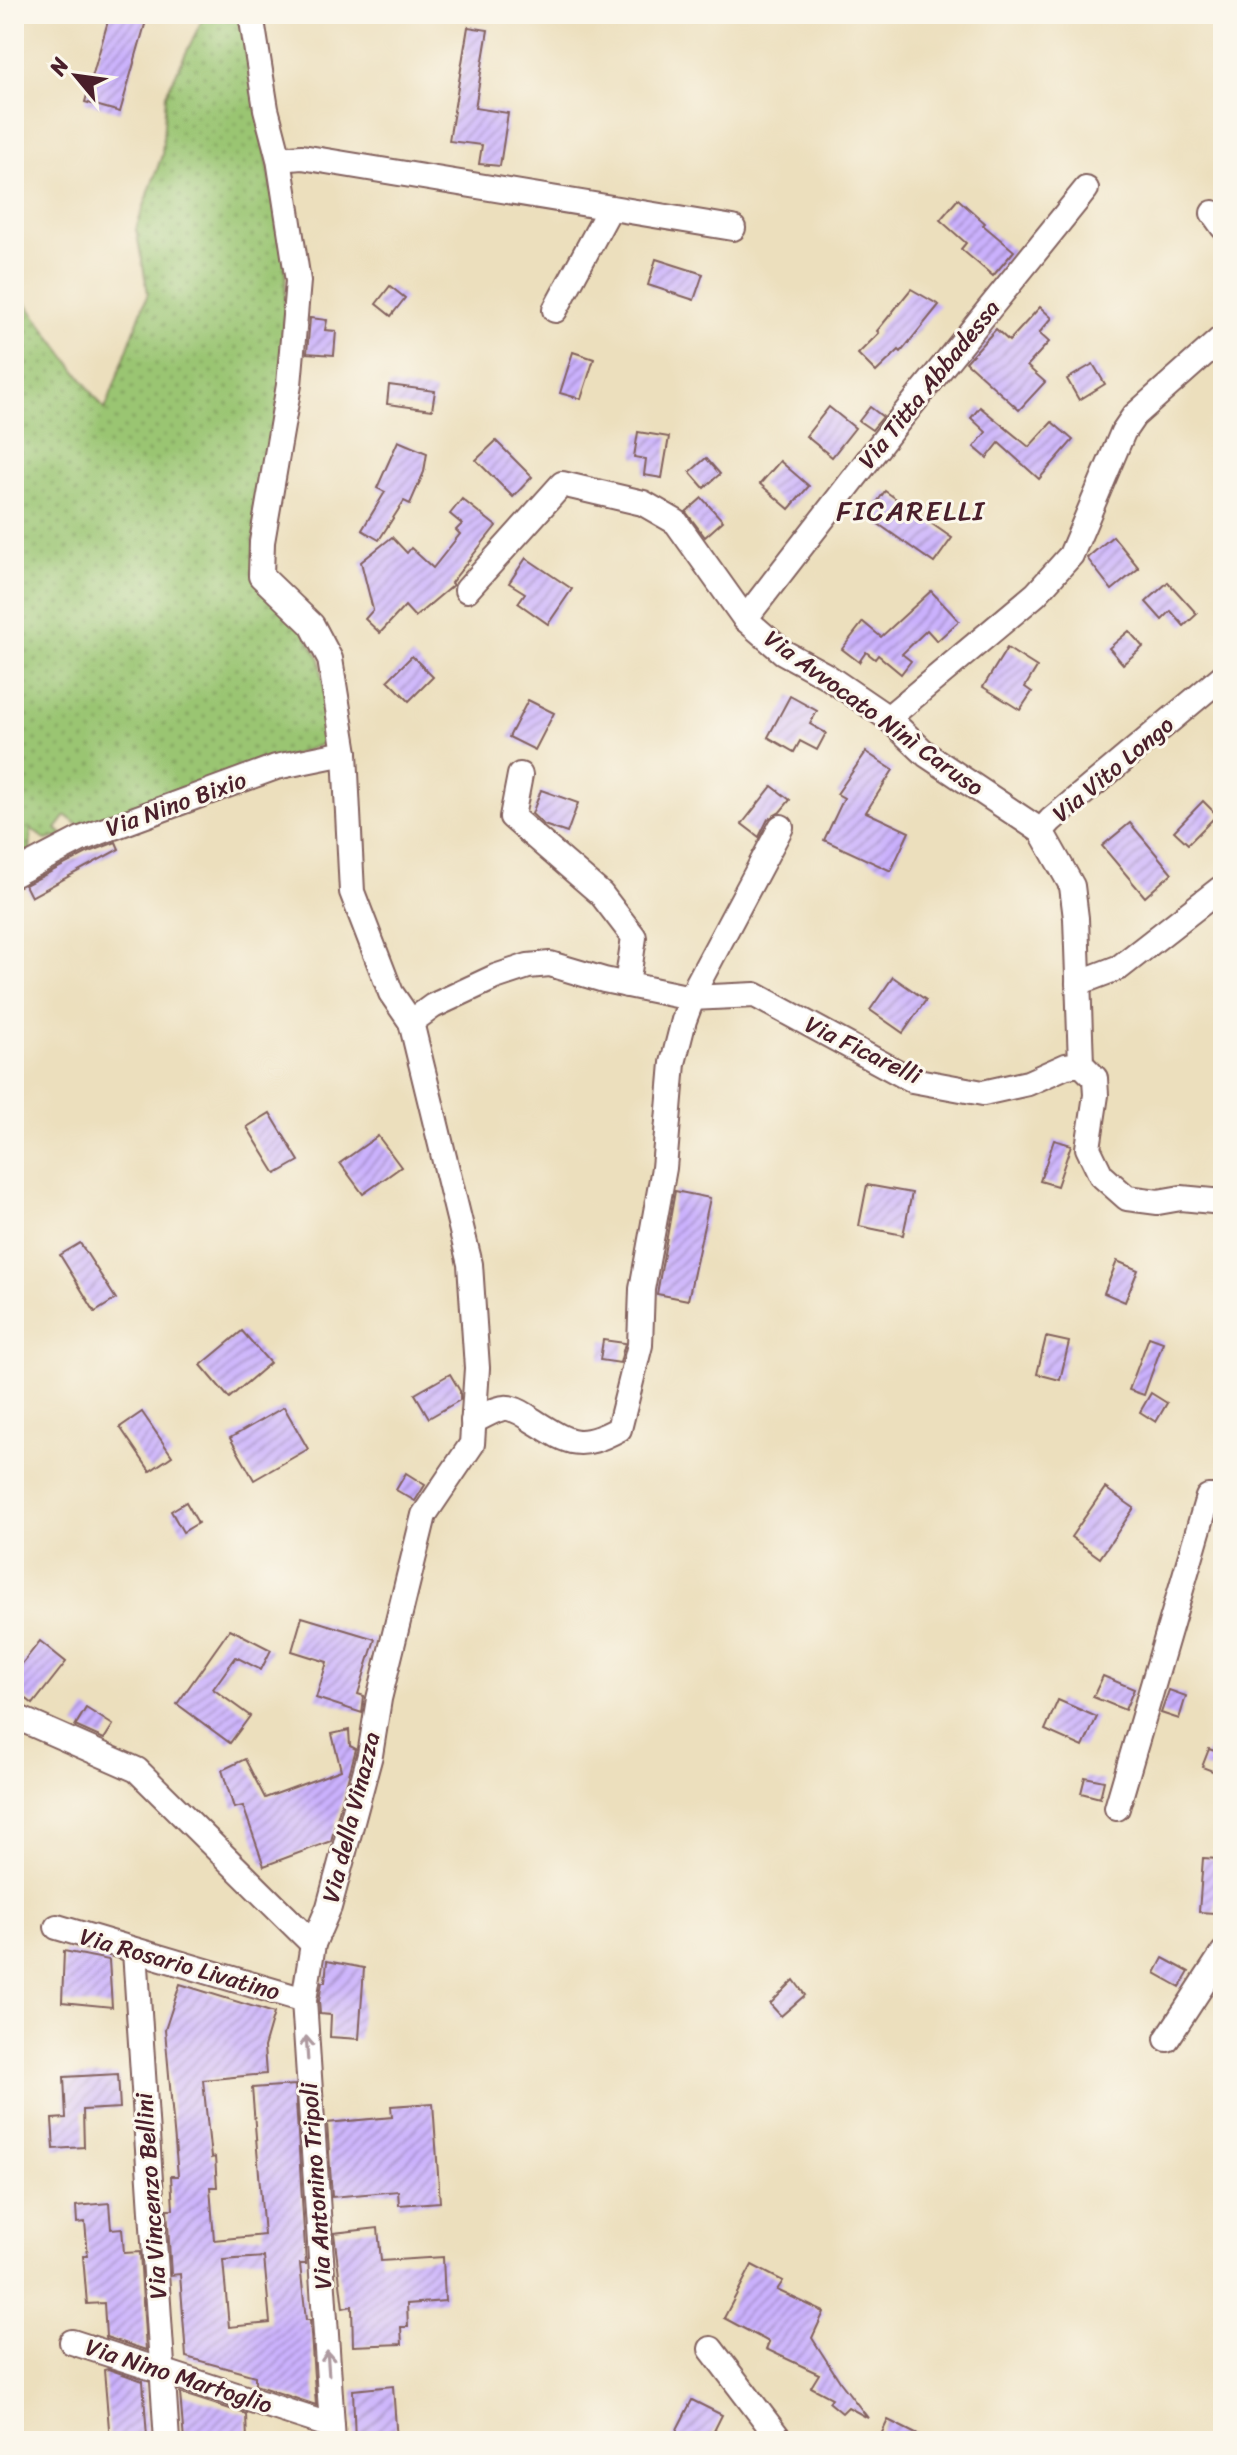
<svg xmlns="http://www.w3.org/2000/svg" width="1237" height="2455" font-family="Sriracha,sans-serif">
	<defs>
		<pattern id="grass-dots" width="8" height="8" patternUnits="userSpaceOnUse" patternTransform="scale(2)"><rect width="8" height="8" fill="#9ac572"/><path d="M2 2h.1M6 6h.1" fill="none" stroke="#809f5e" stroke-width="1.8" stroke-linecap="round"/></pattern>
		<pattern id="building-hatch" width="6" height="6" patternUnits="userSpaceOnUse" patternTransform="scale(2)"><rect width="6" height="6" fill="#cab1fd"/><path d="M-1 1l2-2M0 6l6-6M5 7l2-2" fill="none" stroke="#a68fcd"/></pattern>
	</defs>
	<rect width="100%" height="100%" fill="#fbf7ec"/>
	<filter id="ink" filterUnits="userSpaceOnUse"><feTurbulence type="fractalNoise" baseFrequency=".0125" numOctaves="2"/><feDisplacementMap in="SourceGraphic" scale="16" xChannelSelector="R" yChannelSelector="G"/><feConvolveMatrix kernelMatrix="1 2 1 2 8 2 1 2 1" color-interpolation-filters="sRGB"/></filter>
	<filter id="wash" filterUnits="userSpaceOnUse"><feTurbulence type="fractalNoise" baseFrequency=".006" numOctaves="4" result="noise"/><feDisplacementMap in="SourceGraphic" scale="32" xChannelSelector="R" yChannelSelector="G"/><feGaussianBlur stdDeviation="1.8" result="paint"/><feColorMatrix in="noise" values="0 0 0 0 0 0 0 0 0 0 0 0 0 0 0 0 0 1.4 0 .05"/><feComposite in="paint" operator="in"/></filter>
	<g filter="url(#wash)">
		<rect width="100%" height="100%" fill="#ecdfbd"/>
		<polygon fill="url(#grass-dots)" stroke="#72724e" stroke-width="2" points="205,14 242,14 286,270 282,383 253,543 320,659 331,741 85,830 66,816 56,829 64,836 46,840 31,829 30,857 14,866 14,287 105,410 148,293 136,229 162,155 166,94"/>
		<g id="blocks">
			<g fill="url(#building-hatch)" fill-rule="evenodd">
				<polygon points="110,14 148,14 120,112 85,102"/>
				<polygon points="468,27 488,30 475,108 508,113 500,166 479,164 482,145 449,141"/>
				<polygon points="958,199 985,223 983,225 1014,251 993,276 961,249 966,243 940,220"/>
				<polygon points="656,259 703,274 694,300 648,285"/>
				<polygon points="390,286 405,298 391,316 376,304"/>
				<polygon points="911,289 939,305 901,352 899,350 876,372 858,354 879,333 877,331"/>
				<polygon points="1040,307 1052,318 1039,333 1049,342 1027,366 1045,382 1019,410 966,362 996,329 1009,341"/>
				<polygon points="310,318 327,320 325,330 336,331 334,355 307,353"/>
				<polygon points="573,352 594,359 581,399 560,393"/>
				<polygon points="1093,364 1105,384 1079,400 1067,379"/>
				<polygon points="389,385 435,391 432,410 387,404"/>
				<polygon points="829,407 855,428 832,457 806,436"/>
				<polygon points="870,407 883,417 872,430 859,421"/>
				<polygon points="980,407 1029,447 1052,422 1073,440 1039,479 999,443 987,458 974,447 986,432 971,418"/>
				<polygon points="638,432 669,437 662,478 644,475 646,459 634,457"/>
				<polygon points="398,441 427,453 424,472 410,504 404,501 379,540 362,530 385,492 377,488"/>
				<polygon points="496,441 532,477 513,497 476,460"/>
				<polygon points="706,458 720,474 704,488 690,472"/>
				<polygon points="780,461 809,486 789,509 760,484"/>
				<polygon points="885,491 952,538 934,563 867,516"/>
				<polygon points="702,498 723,521 705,537 686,512"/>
				<polygon points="462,499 496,526 451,583 453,585 415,617 405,606 380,633 365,619 373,610 361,562 392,537 407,553 411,548 433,568 460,534 456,530 462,524 450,514"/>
				<polygon points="1113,536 1139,568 1112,590 1087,558"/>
				<polygon points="526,558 572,589 548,624 518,603 525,593 509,583"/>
				<polygon points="1168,582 1197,614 1184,626 1171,611 1162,620 1146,602"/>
				<polygon points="931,591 959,621 937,641 927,630 902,654 911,661 901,674 878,655 875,659 866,652 859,662 842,649 863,622 881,637"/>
				<polygon points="1129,631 1143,647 1123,664 1109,648"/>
				<polygon points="1007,648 1037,667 1025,687 1032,692 1020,710 983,687"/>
				<polygon points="412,656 433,677 409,701 388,680"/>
				<polygon points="790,696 817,711 810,724 826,733 817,750 800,741 794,752 768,737"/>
				<polygon points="528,700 554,713 535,750 509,737"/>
				<polygon points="866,752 893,770 866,812 909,832 891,871 824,840 844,798 837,794"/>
				<polygon points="772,786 790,800 780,812 768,819 759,837 742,824"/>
				<polygon points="541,790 578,803 567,833 544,825 532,814"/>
				<polygon points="1203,801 1217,815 1188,844 1174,831"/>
				<polygon points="1130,823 1172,873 1145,897 1102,846"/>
				<polygon points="116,842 119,849 31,897 25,885 87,853"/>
				<polygon points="893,977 926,1000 903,1033 870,1010"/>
				<polygon points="270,1113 299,1161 276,1174 247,1127"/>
				<polygon points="378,1136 401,1167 363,1194 340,1163"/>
				<polygon points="1054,1140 1071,1145 1057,1186 1040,1181"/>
				<polygon points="867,1185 912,1193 903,1235 859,1226"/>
				<polygon points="675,1191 710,1198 688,1300 657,1294"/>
				<polygon points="80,1243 116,1299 95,1312 60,1255"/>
				<polygon points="1117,1261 1138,1270 1125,1302 1104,1293"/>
				<polygon points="242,1331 270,1363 229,1398 201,1365"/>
				<polygon points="1046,1337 1069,1342 1060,1380 1037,1374"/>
				<polygon points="1149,1337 1163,1342 1144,1395 1129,1390"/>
				<polygon points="603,1340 625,1343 620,1363 600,1360"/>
				<polygon points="450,1374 460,1391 460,1400 429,1418 415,1394"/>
				<polygon points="1151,1393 1167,1403 1156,1422 1140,1412"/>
				<polygon points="284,1407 308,1449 254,1480 230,1438"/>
				<polygon points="142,1412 172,1456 150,1471 120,1427"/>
				<polygon points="406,1473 425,1485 415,1501 396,1490"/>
				<polygon points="1105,1488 1134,1508 1100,1558 1071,1537"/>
				<polygon points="186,1502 198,1523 183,1532 171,1511"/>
				<polygon points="302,1617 375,1639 358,1694 364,1696 362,1713 316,1698 327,1662 292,1651"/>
				<polygon points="230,1629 271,1650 261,1670 236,1657 213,1689 250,1716 230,1743 177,1704"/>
				<polygon points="40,1641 66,1662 33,1704 14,1689 14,1674"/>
				<polygon points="1103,1676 1134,1689 1125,1710 1093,1697"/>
				<polygon points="1169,1690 1186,1696 1179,1719 1161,1713"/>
				<polygon points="1058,1700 1097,1717 1083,1747 1045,1730"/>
				<polygon points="86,1708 113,1725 104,1739 75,1726"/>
				<polygon points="349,1730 350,1746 356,1749 331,1841 264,1866 243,1806 234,1808 222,1770 245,1759 265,1798 341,1770 332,1734"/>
				<polygon points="1209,1749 1223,1754 1223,1775 1202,1767"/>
				<polygon points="1085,1777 1104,1781 1100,1798 1081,1793"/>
				<polygon points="1203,1858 1218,1859 1216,1882 1223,1882 1223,1901 1215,1901 1215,1913 1199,1912"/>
				<polygon points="64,1951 109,1960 112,2007 62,2002"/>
				<polygon points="1163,1958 1189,1972 1180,1987 1155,1973"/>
				<polygon points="327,1961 364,1968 359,2039 330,2037 331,2015 320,2014 319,2001 322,1982 325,1982"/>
				<polygon points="794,1980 805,1995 781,2016 770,2004"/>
				<path d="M180,1984L274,2013L264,2047L266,2074L203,2080L211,2158L215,2157L217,2187H210L214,2240L264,2235L252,2088L295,2085L306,2264H300L306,2320H310L316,2405L255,2385V2376L186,2357L180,2274L171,2275L167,2209H173L171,2176H178L165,2030ZM264,2257L270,2323L229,2327L223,2260Z"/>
				<polygon points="118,2074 120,2108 83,2110 84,2147 54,2149 52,2119 66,2118 64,2077"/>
				<polygon points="433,2103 440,2202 399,2205 398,2191 332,2197 327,2123 392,2117 391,2106"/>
				<polygon points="109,2203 111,2229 122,2228 124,2253 140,2252 146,2350 106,2337 104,2303 87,2304 83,2256 88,2256 85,2222 77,2223 76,2206"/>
				<polygon points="378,2228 381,2261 443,2257 445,2301 407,2304 408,2327 401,2327 402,2344 353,2346 352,2306 343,2308 334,2233"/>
				<polygon points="752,2265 783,2281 777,2290 824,2312 812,2338 841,2383 868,2418 848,2407 842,2413 829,2402 832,2398 811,2387 819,2374 766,2349 769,2342 724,2318"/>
				<polygon points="108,2369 143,2381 147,2437 110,2440 104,2370"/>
				<polygon points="393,2386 397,2441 355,2441 353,2390"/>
				<polygon points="180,2393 246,2414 247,2441 184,2441"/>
				<polygon points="692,2400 722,2415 709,2441 671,2441"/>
				<polygon points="888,2420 930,2441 878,2441"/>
			</g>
		</g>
	</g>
	<g filter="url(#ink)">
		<use href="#blocks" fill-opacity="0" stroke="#83625e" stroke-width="2"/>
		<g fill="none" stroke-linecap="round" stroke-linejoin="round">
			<g stroke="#83625e" stroke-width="28">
				<g id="minor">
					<polyline points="251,14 266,109 279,159 298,281 289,385 262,542 261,576 312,625 330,659 345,753 352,892 391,993 411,1022 470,1264 477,1368 472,1444 424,1515 379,1699 370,1755 329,1907 313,1944 304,2000 333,2441"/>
					<polyline points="279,159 302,157 733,228"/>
					<polyline points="1213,213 1223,227"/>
					<polyline points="555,310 610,208"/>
					<polyline points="467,590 562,484 643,503 676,522 745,619 783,652 825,675 888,718 927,755 1041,831 1072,886 1076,918 1081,1064"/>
					<polyline points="745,619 893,428 1086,189"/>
					<polyline points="888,718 1036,594 1071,555 1123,432 1134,416 1223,337"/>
					<polyline points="520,775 512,817 601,894 634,937 627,985"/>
					<polyline points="1041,831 1051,820 1223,676"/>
					<polyline points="14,874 81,839 276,767 345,753"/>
					<polyline points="1078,983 1120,967 1220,889"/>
					<polyline points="411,1022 433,1006 495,977 528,966 550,964 604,980 691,998 755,995 912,1080 983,1093 1028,1083 1066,1066 1081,1064 1095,1078 1096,1095 1088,1148 1101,1175 1127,1198 1158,1202 1181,1198 1223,1202"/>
					<path d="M473,1421C484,1417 498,1406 509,1408C517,1410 526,1415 532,1420C569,1443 578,1451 619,1429L640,1345L642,1289L664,1168L673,1063L684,1020L698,983L781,827"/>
					<polyline points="14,1716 137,1770 313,1944"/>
					<polyline points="1117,1808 1208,1497 1223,1497"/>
					<polyline points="57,1927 304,2000"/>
					<polyline points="135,1951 167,2441"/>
					<polyline points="1167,2039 1223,1953"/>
					<polyline points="72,2342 332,2426"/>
					<polyline points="711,2349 781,2441"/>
				</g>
			</g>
			<use href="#minor" stroke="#fff" stroke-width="24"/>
		</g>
		<defs><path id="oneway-shaft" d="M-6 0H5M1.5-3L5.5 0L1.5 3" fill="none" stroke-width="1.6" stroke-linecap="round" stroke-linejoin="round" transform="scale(2)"/></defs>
		<g stroke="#ae9aa0">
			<use href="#oneway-shaft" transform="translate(307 2048) rotate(-94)"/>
			<use href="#oneway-shaft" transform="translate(328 2363) rotate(-94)"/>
		</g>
	</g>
	<g text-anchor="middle" stroke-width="6" stroke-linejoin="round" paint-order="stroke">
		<g font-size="24" fill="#4a1f2b" stroke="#fbf7ec">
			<text transform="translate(929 384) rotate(-51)" y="8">Via Titta Abbadessa</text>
			<text transform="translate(874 713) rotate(36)" y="8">Via Avvocato Ninì Caruso</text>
			<text transform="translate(1113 769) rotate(-40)" y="8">Via Vito Longo</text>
			<text transform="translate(176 804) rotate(-20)" y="8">Via Nino Bixio</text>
			<text transform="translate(863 1050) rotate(26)" y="8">Via Ficarelli</text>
			<text transform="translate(351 1817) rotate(-76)" y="8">Via della Vinazza</text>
			<text transform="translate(180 1964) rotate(16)" y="8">Via Rosario Livatino</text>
			<text transform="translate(316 2186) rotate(-94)" y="8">Via Antonino Tripoli</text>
			<text transform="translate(151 2196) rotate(-94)" y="8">Via Vincenzo Bellini</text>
			<text transform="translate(179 2376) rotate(18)" y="8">Via Nino Martoglio</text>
		</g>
		<g font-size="28" letter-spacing="2" fill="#4a1f2b" stroke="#fbf7ec">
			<text x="911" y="520">FICARELLI</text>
		</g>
	</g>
	<rect width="1237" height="2455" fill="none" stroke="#fbf7ec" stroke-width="48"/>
	<g transform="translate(76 76) rotate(299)" stroke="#fbf7ec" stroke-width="6" paint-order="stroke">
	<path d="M0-6L14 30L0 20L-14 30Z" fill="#4a1f2b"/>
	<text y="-12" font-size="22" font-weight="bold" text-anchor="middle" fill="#4a1f2b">N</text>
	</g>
</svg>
